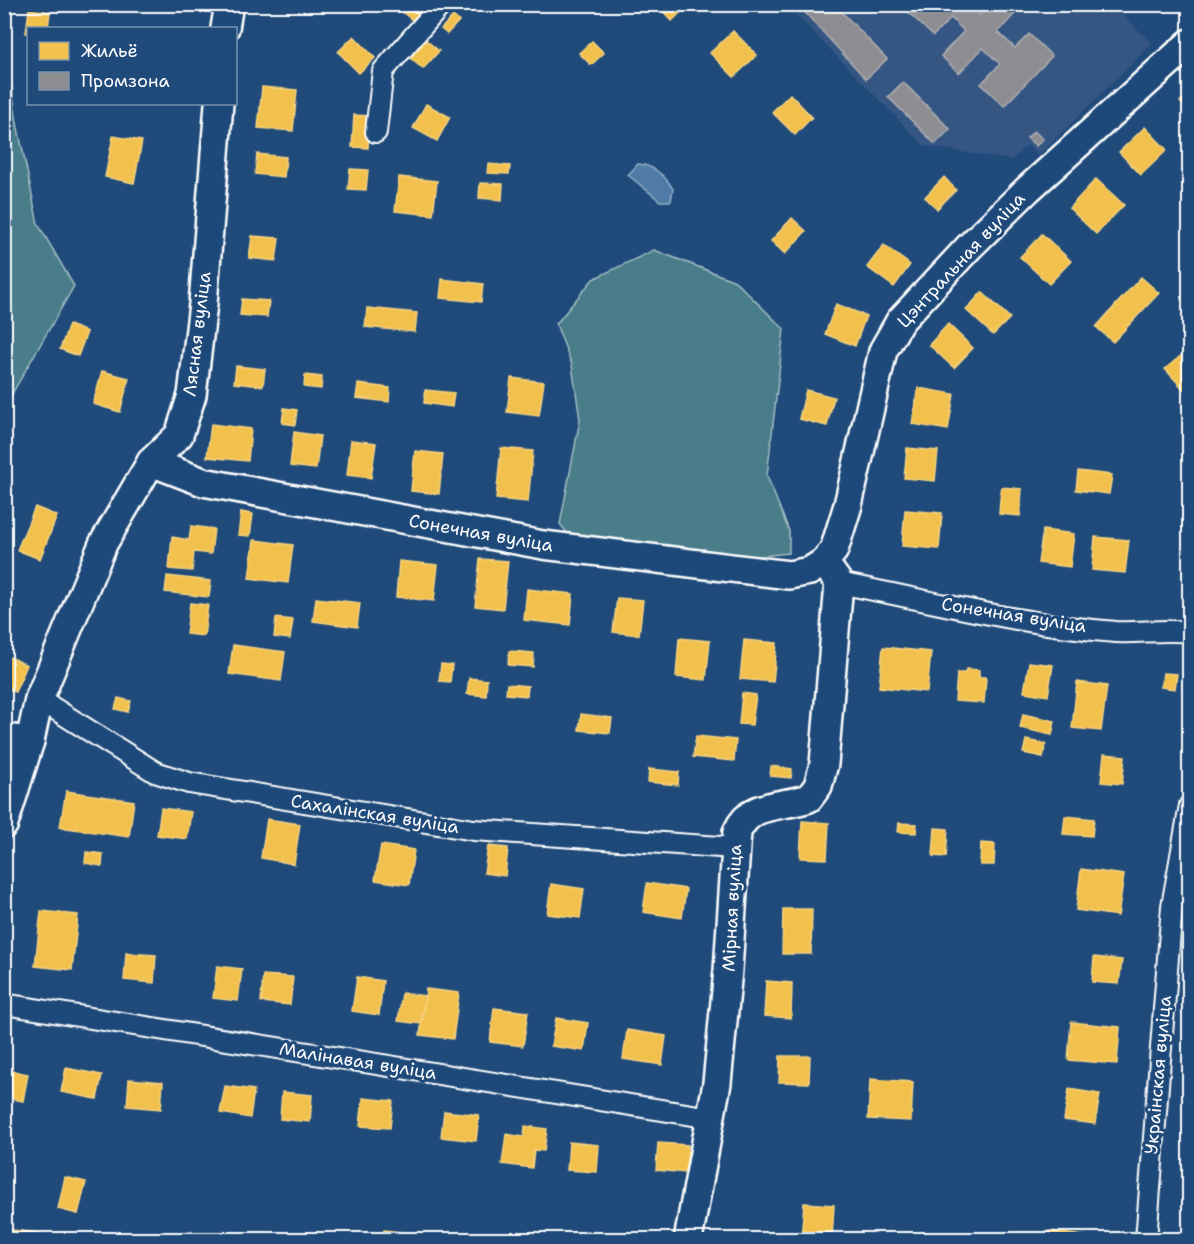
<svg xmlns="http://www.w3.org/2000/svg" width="1194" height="1244" font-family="'Shantell Sans',sans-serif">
	<rect width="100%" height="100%" fill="#1f4a7a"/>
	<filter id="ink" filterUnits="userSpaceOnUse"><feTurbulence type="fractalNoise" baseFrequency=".0167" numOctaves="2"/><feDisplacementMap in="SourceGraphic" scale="12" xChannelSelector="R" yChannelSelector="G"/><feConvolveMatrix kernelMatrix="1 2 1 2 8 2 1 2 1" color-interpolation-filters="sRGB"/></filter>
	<g filter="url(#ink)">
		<polygon fill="#365782" points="787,5 1114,5 1152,44 1039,155 1027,145 1012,160 924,146"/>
		<g fill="#4a7d89" stroke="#a4bec4" stroke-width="1.5">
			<polygon points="4,33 17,123 38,224 74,286 5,406"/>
			<polygon points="654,250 735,281 784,329 767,476 789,531 789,553 730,559 568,534 560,524 580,420 572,365 556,324 593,279"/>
		</g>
		<path fill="#517aa6" stroke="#97afca" stroke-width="1.5" d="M638,164C653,165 666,176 673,189L671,201H660L628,175Z"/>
		<g fill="#f2c14e" stroke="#f6d483" stroke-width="1.5">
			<polygon points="407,4 421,4 424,7 412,20 401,11"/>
			<polygon points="656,4 689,4 672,21"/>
			<polygon points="29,9 50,12 48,28 28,28 28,33 26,33"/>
			<polygon points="453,16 459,21 447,34 441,29"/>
			<polygon points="733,31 757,55 734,77 710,53"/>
			<polygon points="354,36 375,58 359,73 338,52"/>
			<polygon points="426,40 439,51 423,69 410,58"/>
			<polygon points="592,41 604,53 591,65 579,53"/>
			<polygon points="262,87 297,90 293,131 258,128"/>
			<polygon points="1190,91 1190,111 1180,102"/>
			<polygon points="790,94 812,117 795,135 772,112"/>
			<polygon points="426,104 450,117 437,141 413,128"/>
			<polygon points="354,115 370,116 368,148 352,147"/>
			<polygon points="1145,127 1167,150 1141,175 1119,152"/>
			<polygon points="113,136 142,141 134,183 105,177"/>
			<polygon points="257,154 286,157 284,177 255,174"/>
			<polygon points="488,164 510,166 509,174 487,173"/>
			<polygon points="350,169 368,170 366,190 348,189"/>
			<polygon points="399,177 437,181 433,215 395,211"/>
			<polygon points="944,177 956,190 937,209 925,197"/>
			<polygon points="1096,179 1124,205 1096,234 1069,208"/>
			<polygon points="480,183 503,184 502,200 479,198"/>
			<polygon points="792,218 806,231 785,254 771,241"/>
			<polygon points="1042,234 1071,261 1049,284 1020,257"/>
			<polygon points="252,236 279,238 276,261 249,258"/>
			<polygon points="884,245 910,265 894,287 867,267"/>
			<polygon points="1141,277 1159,293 1113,342 1096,327"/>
			<polygon points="442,279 483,284 481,302 440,298"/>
			<polygon points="982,292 1010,318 993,335 966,310"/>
			<polygon points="242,299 269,301 267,317 240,315"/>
			<polygon points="836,304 866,316 855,346 825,334"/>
			<polygon points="367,308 417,313 415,332 365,327"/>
			<polygon points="948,324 973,348 954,368 929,345"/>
			<polygon points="69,325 87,332 78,356 60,349"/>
			<polygon points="1190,348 1190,396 1165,369"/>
			<polygon points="236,366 265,369 263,386 234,383"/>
			<polygon points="102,371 129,378 120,412 93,404"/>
			<polygon points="305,375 322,377 321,389 304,387"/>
			<polygon points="511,378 544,382 539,416 507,412"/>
			<polygon points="358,384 390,388 389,402 356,398"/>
			<polygon points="918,388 954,394 948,430 912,424"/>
			<polygon points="425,390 454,393 452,407 424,403"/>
			<polygon points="806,390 834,397 827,426 799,419"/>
			<polygon points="284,408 297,410 295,425 282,423"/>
			<polygon points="211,424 251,429 248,461 207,457"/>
			<polygon points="294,432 320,436 316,469 290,466"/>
			<polygon points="351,440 376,443 371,478 347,475"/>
			<polygon points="501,448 533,451 528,502 496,499"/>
			<polygon points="907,448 938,451 935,481 904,478"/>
			<polygon points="415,451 443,454 439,494 411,491"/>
			<polygon points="1078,471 1112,475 1109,494 1076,490"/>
			<polygon points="1001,487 1022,489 1020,516 999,514"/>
			<polygon points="35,507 57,516 40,559 17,550"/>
			<polygon points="905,510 942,513 939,549 902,546"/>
			<polygon points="241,512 253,514 250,536 238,535"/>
			<polygon points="191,526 214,529 211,554 194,552 192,571 169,569 172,537 189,540"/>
			<polygon points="1043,530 1074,534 1070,567 1038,563"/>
			<polygon points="1095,537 1129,540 1125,573 1092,570"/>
			<polygon points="254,540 293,545 288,583 249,578"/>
			<polygon points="480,559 508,561 503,609 475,606"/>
			<polygon points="399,561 438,565 434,601 396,597"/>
			<polygon points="167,576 211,581 209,597 165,592"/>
			<polygon points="527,589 573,594 570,625 524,620"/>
			<polygon points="316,598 360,603 357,627 313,621"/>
			<polygon points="617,598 643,600 639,635 613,632"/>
			<polygon points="190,603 208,605 204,636 186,634"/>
			<polygon points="276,618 293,620 290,639 274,637"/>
			<polygon points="679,638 710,641 706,680 676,677"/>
			<polygon points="744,640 777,643 773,682 740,679"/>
			<polygon points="233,645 285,652 281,681 229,674"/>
			<polygon points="883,647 931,652 927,692 879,687"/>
			<polygon points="509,651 534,653 533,667 508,665"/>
			<polygon points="10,657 27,665 15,692 4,687 4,669"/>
			<polygon points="1029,662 1053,665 1048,696 1024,692"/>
			<polygon points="441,664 452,665 450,682 439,681"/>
			<polygon points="966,669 979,670 979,677 986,677 984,703 955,701 957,673 965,673"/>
			<polygon points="1163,673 1177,674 1175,689 1161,687"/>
			<polygon points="469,678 487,680 486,696 467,694"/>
			<polygon points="1077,682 1107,686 1101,731 1072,728"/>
			<polygon points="507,684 528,686 527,696 506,694"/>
			<polygon points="742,693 756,695 752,725 739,724"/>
			<polygon points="118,698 131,701 128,712 115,709"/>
			<polygon points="581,714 612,718 610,733 579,730"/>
			<polygon points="1023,714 1055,721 1052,735 1020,728"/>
			<polygon points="696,736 736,740 734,761 693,757"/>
			<polygon points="1026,740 1046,744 1043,757 1023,753"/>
			<polygon points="1104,754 1125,756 1122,784 1101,782"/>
			<polygon points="771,766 792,769 791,778 770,776"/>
			<polygon points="649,769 679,772 678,785 648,782"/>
			<polygon points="66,791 134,801 129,837 60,827"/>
			<polygon points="161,808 191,812 187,839 157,835"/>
			<polygon points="1065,816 1094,819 1092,836 1063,834"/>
			<polygon points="267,819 300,824 294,864 261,858"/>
			<polygon points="802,821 829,823 827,859 800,858"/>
			<polygon points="899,823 917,824 916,833 898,832"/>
			<polygon points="935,828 948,829 946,857 933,856"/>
			<polygon points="981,843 995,844 994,865 980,865"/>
			<polygon points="381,845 414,850 409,885 375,880"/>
			<polygon points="488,846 508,848 505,876 484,873"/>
			<polygon points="86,852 103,854 102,866 85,863"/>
			<polygon points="1081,869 1124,875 1118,916 1076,910"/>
			<polygon points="647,883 686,889 682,918 643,912"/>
			<polygon points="551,884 584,889 580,918 547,914"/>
			<polygon points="783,909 812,909 811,954 782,954"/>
			<polygon points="41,911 78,915 72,970 35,966"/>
			<polygon points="126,953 156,955 154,983 124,980"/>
			<polygon points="1094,957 1122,960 1119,984 1092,982"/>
			<polygon points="217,966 242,969 238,1001 213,998"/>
			<polygon points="263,975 293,977 290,1005 261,1002"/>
			<polygon points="357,977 383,981 379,1015 352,1011"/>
			<polygon points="766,981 792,983 791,1018 764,1016"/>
			<polygon points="426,989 459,993 453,1039 420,1035"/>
			<polygon points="402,993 425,996 421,1024 398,1021"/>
			<polygon points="494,1008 528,1012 523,1046 490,1042"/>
			<polygon points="556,1018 588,1023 584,1051 551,1046"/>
			<polygon points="1071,1022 1120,1027 1117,1064 1068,1060"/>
			<polygon points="627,1030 666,1036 662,1065 623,1059"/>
			<polygon points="780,1056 810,1056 809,1083 779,1082"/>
			<polygon points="66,1068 102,1075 97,1099 61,1092"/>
			<polygon points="4,1069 28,1074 23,1101 4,1097"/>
			<polygon points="129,1079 163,1082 161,1109 127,1106"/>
			<polygon points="870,1079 913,1082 911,1121 868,1119"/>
			<polygon points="225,1086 254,1090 250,1118 220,1113"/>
			<polygon points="1069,1089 1100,1094 1095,1124 1064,1120"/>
			<polygon points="282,1092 312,1095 310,1122 280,1119"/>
			<polygon points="363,1098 393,1101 390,1128 360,1126"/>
			<polygon points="444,1111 479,1115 476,1141 441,1137"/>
			<polygon points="525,1126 547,1129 544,1151 534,1150 532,1168 502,1164 506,1134 524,1137"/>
			<polygon points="569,1142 599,1145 597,1172 567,1170"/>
			<polygon points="658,1143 688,1145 686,1173 656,1170"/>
			<polygon points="65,1177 86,1182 78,1214 58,1209"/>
			<polygon points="804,1203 834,1205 832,1240 801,1240"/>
			<polygon points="4,1229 44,1234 44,1240 4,1240"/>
			<polygon points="384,1230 430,1236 430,1240 383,1240"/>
			<polygon points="1049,1231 1089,1237 1089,1240 1048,1240"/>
		</g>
		<g fill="#8d8d92" stroke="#afafb3" stroke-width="1.5">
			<polygon points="797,4 834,4 887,59 866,79"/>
			<polygon points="907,4 969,4 980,15 989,4 1024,4 998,32 1015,48 1029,34 1052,56 1004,106 981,84 1000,64 983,48 959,73 941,56 964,31 951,18 933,36 904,8"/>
			<polygon points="903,82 950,129 935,144 888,97"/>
			<polygon points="1034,131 1043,139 1036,146 1027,138"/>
		</g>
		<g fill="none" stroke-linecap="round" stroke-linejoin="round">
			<g stroke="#fff" stroke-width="24">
				<g id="street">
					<polyline points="376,132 383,71 442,4"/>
					<path d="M839,583C931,601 1023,625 1116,632C1141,633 1165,629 1190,632"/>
					<polyline points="39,699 155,772 189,783 474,830 735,848"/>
					<polyline points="4,1004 711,1118"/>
					<polyline points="1146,1240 1172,906 1190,805"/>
				</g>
			</g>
			<g stroke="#fff" stroke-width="32">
				<g id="secondary">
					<polyline points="225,28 229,4"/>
					<polyline points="151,462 203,482 543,545 789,575 810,571 824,562 834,550 848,505 883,351 900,321 969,247 1027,190 1190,43"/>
					<polyline points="4,738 30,741"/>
					<polyline points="4,824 30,741 39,699 103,544 151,462 179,435 192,395 203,304 219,104"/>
					<path d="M688,1240L717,1083L728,970L737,832C751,801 780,808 809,798L818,786L824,764L839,583L824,562"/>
				</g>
			</g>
			<use href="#street" stroke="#1f4a7a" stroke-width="20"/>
			<use href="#secondary" stroke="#1f4a7a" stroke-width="27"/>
		</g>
	</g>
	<g text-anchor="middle" stroke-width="6" stroke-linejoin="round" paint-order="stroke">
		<g font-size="18" fill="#fff" stroke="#1f4a7a">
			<text transform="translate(961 260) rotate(-47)" y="6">Цэнтральная вуліца</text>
			<text transform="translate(197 334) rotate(-83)" y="6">Лясная вуліца</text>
			<text transform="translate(481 533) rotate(10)" y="6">Сонечная вуліца</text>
			<text transform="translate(1014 615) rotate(9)" y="6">Сонечная вуліца</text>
			<text transform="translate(375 814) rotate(9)" y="6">Сахалінская вуліца</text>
			<text transform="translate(732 908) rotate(-87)" y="6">Мірная вуліца</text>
			<text transform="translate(358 1061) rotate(9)" y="6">Малінавая вуліца</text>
			<text transform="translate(1158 1075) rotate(-85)" y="6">Украінская вуліца</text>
		</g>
	</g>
	<rect width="1194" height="1244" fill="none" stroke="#1f4a7a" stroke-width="24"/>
	<rect x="12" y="12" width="1170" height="1220" fill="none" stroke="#fff" stroke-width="2" filter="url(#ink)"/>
	<rect x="27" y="27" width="210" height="78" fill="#1f4a7a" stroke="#7992af" stroke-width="1.5"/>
	<rect x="39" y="42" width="30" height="18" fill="#f2c14e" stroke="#7992af" stroke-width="1.5"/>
	<text x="81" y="57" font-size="18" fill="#ffffff">Жильё</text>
	<rect x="39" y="72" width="30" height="18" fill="#8d8d92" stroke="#7992af" stroke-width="1.5"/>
	<text x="81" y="87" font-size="18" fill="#ffffff">Промзона</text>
</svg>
